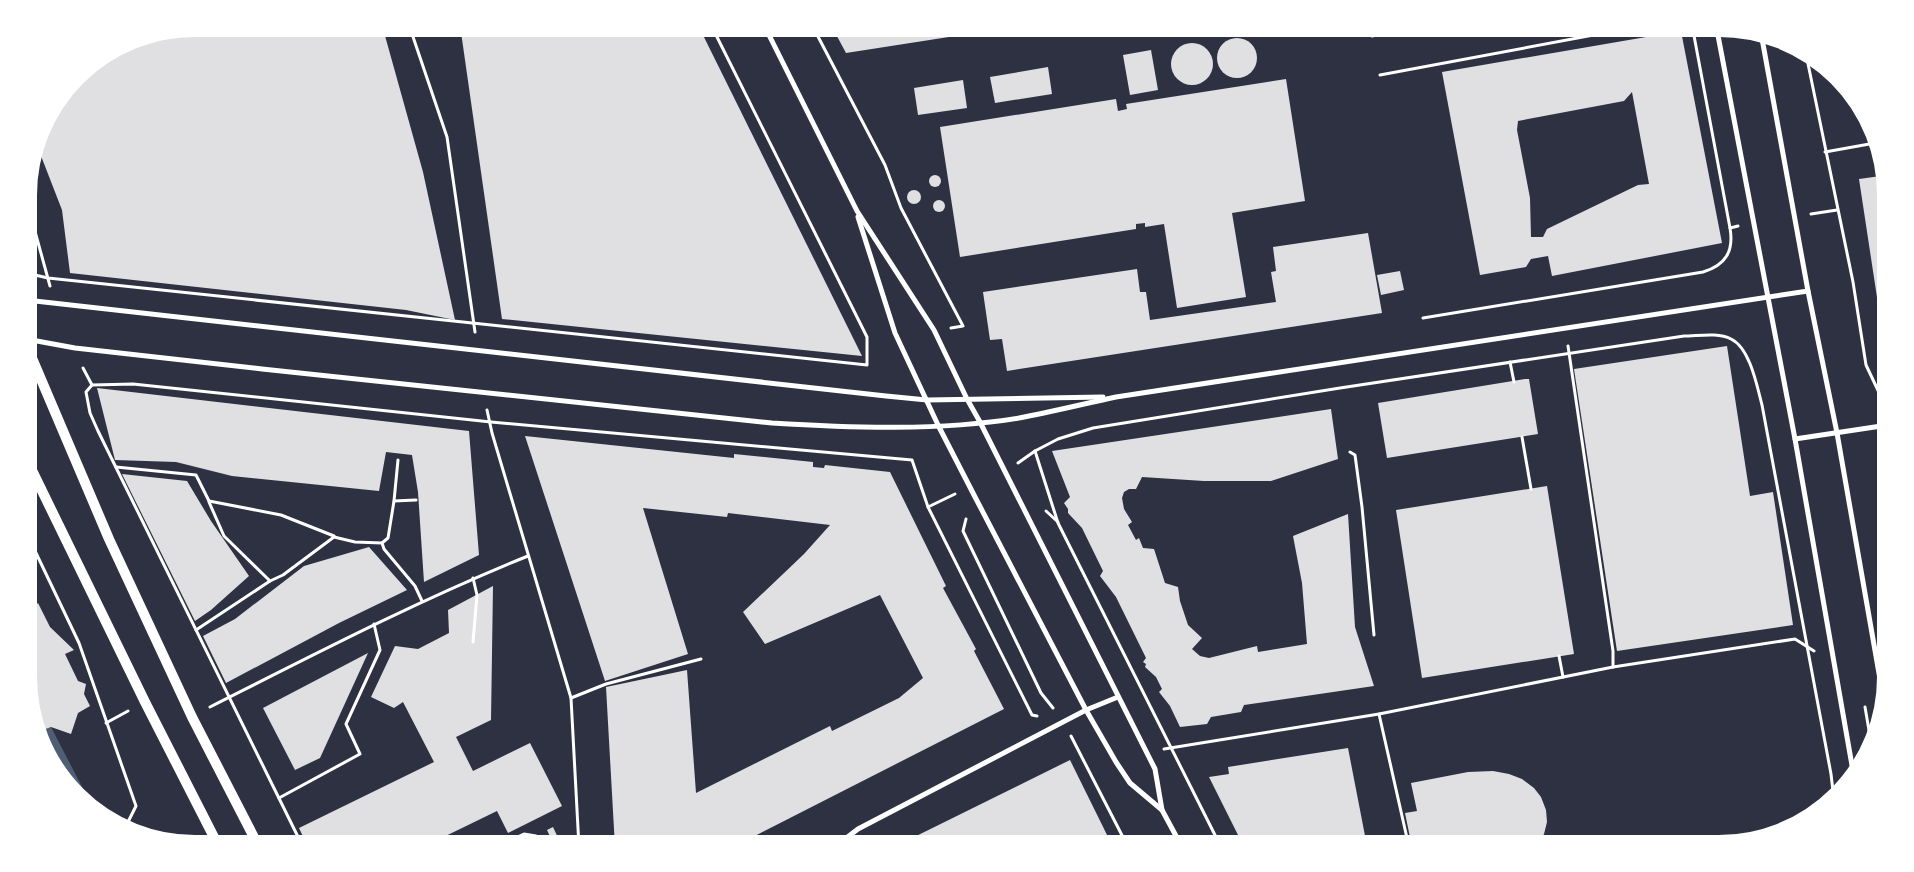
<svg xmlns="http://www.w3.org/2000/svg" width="1914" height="872" font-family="'Work Sans',sans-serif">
	<rect width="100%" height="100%" fill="#2d3142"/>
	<polygon fill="#4f5d75" points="51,727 91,804 60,780 40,731"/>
	<g fill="#e0e0e3" fill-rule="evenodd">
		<polygon points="195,25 382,25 423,172 455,320 406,310 70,273 62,210 36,143 42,120 83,67 130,38"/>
		<polygon points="460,25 698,25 862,356 502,319"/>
		<polygon points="831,25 1019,25 1019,26 846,53"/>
		<path d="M1681,31L1722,243L1552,276L1548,256L1531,259L1526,267L1480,275L1442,72ZM1632,92L1649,184L1638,185L1547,229L1543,237H1531L1530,198L1517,130L1518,121L1624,101Z"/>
		<circle cx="1237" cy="58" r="20"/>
		<circle cx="1192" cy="64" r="21"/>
		<polygon points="1151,50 1158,90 1130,95 1123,55"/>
		<polygon points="1048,67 1052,94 995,103 990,77"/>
		<polygon points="1286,79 1305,201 1232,213 1246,297 1177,308 1164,224 1145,227 1145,223 1136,224 1136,229 960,257 940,127 1116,99 1118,111 1127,109 1126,104"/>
		<polygon points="963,80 967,108 918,115 914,88"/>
		<circle cx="935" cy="181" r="6"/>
		<polygon points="1888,175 1888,363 1887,363 1859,179"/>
		<circle cx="914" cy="197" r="7"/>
		<circle cx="939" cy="206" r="6"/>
		<polygon points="1368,233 1382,313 1007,371 1002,339 990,340 983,292 1137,269 1140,292 1146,292 1150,320 1276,302 1271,272 1276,271 1273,247"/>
		<polygon points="1400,271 1404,290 1381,295 1377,275"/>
		<polygon points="1727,346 1750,496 1773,492 1793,625 1617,651 1574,369"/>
		<polygon points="1525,379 1529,379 1538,434 1387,458 1378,403"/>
		<polygon points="97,388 469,431 479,555 424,582 418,492 412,455 386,452 379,491 232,476 176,462 115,460"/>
		<polygon points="1331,409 1338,459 1271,481 1204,481 1142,477 1136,489 1129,489 1124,492 1122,498 1124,509 1132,522 1128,525 1136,540 1139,538 1143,548 1154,549 1165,583 1178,587 1180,601 1188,625 1202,638 1192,649 1200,656 1209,658 1257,646 1258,652 1307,644 1302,583 1293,536 1348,514 1355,627 1374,686 1244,705 1241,712 1211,717 1207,724 1180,727 1170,706 1159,692 1162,689 1156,677 1145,667 1146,664 1143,662 1146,658 1116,597 1100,576 1103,571 1082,528 1068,513 1068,509 1064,503 1070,497 1052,451"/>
		<polygon points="525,436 734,458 734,454 813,462 813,467 824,468 825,465 890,472 946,586 943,588 976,649 974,651 1004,709 733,847 615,847 606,687 687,670 696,793 830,726 832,731 899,698 923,678 880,595 765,644 743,612 804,554 830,525 728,513 727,517 643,508 688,654 605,681"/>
		<polygon points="122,474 187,481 211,521 249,576 211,610 195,621"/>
		<polygon points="1547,486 1574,654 1422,678 1396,510"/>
		<polygon points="369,547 407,590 339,623 226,683 203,636 235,619 304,566"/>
		<polygon points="26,585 36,605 38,603 50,627 74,650 65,654 78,681 86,684 84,694 90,706 78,713 71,734 51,727 40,731 26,700"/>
		<polygon points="493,586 491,720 456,737 473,771 530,743 562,806 508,833 497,811 423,847 308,847 299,828 434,762 403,702 394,708 371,697 395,646 418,649 449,633 448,610"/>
		<polygon points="368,653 320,758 295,770 263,708"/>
		<polygon points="1348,748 1367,846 1244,847 1209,777 1229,774 1228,767"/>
		<polygon points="1070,760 1113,847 894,847"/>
		<polygon points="1493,771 1509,774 1522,779 1534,788 1541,797 1546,810 1547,822 1544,834 1537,847 1412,847 1405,813 1417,811 1411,783 1468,772"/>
		<polygon points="553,827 560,842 554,845 547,830"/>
	</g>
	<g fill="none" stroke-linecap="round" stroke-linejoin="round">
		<g stroke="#fff" stroke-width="3">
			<polyline points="409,25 447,137 475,332"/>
			<polyline points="812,25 885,165 901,208 963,326 951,328"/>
			<polyline points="1692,25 1730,228 1738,226"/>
			<polyline points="1372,36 1428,25"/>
			<polyline points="1806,54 1853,282 1866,365 1883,401 1884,409"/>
			<polyline points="1380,75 1647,25"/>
			<polyline points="1825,152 1875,143"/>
			<polyline points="25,195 50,286"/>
			<polyline points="1811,214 1837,210"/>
			<polyline points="26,273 48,278 867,365 867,337 711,25"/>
			<path d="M1423,318L1703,272C1726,265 1734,251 1730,228"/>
			<polyline points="1568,346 1613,651 1613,667"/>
			<polyline points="1510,362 1514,382"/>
			<polyline points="83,368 92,385"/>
			<polyline points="487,410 492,433 571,698 579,847"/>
			<polyline points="1522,437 1531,489"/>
			<polyline points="1035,451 1058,523 1221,847"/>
			<polyline points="1350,452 1355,455 1362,507 1374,635"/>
			<path d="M1018,463L1035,451L1058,439L1093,428L1340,388L1684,336C1698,336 1718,332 1731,339C1750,348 1757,386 1762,405L1831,774L1834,800"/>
			<polyline points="116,467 196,475 209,501 281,515 334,536"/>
			<polyline points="394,501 416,500"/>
			<polyline points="209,502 224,536 270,581"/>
			<polyline points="928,507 955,494"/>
			<polyline points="1046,511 1058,522"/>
			<polyline points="966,519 963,531 1041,693 1053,708"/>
			<polyline points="26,532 79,643 136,806 125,828"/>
			<polyline points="382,543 388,538 394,501 398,460"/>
			<polyline points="473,578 477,595 473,642"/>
			<polyline points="196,630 270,581 283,575 334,537 355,542 382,543 384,549 415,586 422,601"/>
			<polyline points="1559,656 1563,677"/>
			<polyline points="571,698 606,684 701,659"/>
			<path d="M210,707C315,654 419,600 528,556"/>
			<polyline points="1865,707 1872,748"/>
			<polyline points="1379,714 1409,847"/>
			<polyline points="106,723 128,711"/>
			<polyline points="1071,736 1128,847"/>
			<polyline points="1164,749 1379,714 1613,667 1795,639 1814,651"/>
			<polyline points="279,798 360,754 346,724 380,650 374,624"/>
			<polyline points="303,847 98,431 90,413 86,392 92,385 133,384 491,422 912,460 928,507 1032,715 1037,716"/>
			<polyline points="458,847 468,843 496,847 524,834 536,836 542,847"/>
		</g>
		<g stroke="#fff" stroke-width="5">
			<polyline points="764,25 857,211 934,330 967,399 980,422 1155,769 1162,810 1182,847"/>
			<polyline points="1716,25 1795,439 1854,777"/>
			<polyline points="1761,33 1808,291 1837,433 1884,702"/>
			<polyline points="858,217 895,333 938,425 974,495 1086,710 1116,762 1130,783 1162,810"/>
			<polyline points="26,300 886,396 927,400 1103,397"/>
			<path d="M26,339L75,348L262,369L772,423C851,428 940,431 1019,418C1051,412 1083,404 1116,397L1808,291"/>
			<polyline points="1795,439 1888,425"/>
			<polyline points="839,847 845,839 858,829 1086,710 1118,697"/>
		</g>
		<g stroke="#fff" stroke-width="10">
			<polyline points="26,344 109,539 192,717 259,847"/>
			<polyline points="26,458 145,702 219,847"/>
		</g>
	</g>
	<path d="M0 0H1914V872H0ZM195 34H1719A161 161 0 0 1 1880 195V677A161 161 0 0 1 1719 838H195A161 161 0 0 1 34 677V195A161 161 0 0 1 195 34Z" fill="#fff" fill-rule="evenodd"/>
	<path fill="none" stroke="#fff" stroke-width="6" d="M195 34H1719A161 161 0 0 1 1880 195V677A161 161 0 0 1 1719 838H195A161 161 0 0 1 34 677V195A161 161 0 0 1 195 34Z"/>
</svg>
